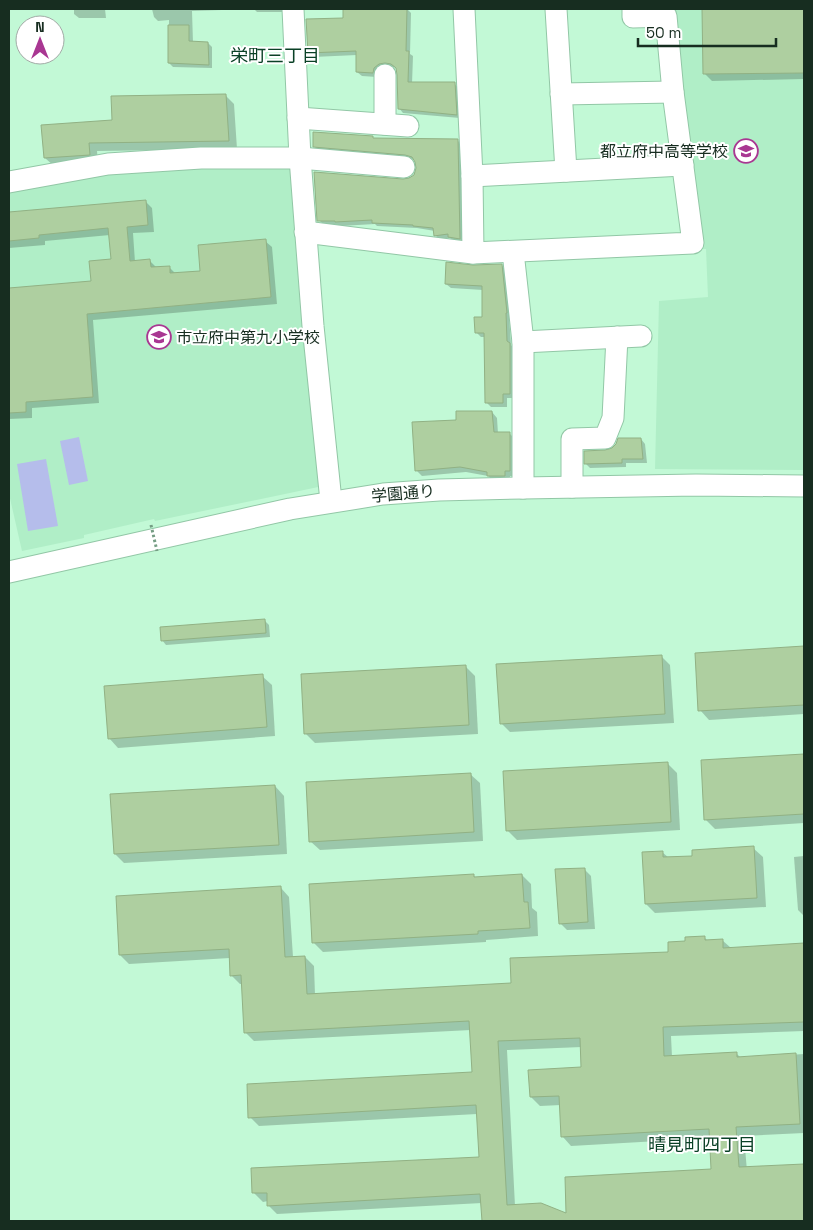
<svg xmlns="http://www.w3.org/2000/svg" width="813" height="1230" font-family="'Space Grotesk','Noto Sans JP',sans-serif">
	<rect width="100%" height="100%" fill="#c2f9d6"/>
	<g fill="#b0eec7">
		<polygon points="673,9 804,9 804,470 655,469 659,301 708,297 706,249 699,249"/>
		<polygon points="287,167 294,173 323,486 155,521 154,519 84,535 84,538 22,551 9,494 9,189 122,169"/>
	</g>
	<g fill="#b5bdeb">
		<polygon points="79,437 88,481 69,485 60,441"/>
		<polygon points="46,459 58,526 28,531 17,464"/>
	</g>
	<g fill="#0003" fill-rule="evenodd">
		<polygon points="74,9 105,9 106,18 79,18 74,14"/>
		<polygon points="152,9 222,9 222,10 192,11 193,43 208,43 212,47 212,68 173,67 169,63 169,20 158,21 154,17"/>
		<polygon points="254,9 286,9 285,12 257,12"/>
		<polygon points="344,9 407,9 411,13 410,54 413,56 412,84 454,84 459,88 460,118 403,113 399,108 397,68 390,66 377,77 362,76 357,72 357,55 313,57 309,52 344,19"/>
		<polygon points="704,9 804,9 804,79 712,81 705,74"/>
		<polygon points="226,96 234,104 237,149 97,151 98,163 54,166 45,158 114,121"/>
		<polygon points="372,137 374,139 457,140 461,144 464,242 453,241 450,238 439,239 435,235 435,231 417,228 377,226 375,224 340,226 339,225 323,224 319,220 415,175 418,168 416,160 410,158 318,150 314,146"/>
		<polygon points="145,201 152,208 154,232 133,233 135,262 149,260 156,267 169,267 176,274 201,272 265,241 272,247 277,304 93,320 99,403 32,408 32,418 9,419 9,290 92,282 112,260 110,235 45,241 45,245 9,248 9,213"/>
		<polygon points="501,265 506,270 511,345 514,348 514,398 507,398 507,407 491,407 487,403 485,337 481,337 476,332 483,318 483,290 451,288 446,284 473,267"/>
		<polygon points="492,412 497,418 498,434 510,434 515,439 515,476 510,476 510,481 494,481 488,476 466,472 422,476 417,471 457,421"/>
		<polygon points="641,439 645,444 647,463 626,463 626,467 590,468 586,464 606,452"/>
		<polygon points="265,621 269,625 270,637 166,645 162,640"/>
		<polygon points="804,647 804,714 709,720 700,710 696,654"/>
		<polygon points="661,656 670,665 674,723 510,732 501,723"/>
		<polygon points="465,666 475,676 478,734 315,743 305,733"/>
		<polygon points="262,676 272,685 275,736 118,748 109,738"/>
		<polygon points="804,756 804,823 715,829 705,819 702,761"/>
		<polygon points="667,763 677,773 680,830 517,840 507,830"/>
		<polygon points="470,774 480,783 483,841 320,850 310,841"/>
		<polygon points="275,786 284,796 287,854 124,863 115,854"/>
		<polygon points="753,848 763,857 766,907 655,913 646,904 662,852 669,858 693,857"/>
		<polygon points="804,856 804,916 798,910 794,857"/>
		<polygon points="584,869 591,876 595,929 567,930 560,923"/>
		<polygon points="522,875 531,884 532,908 537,912 538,936 486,940 486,942 323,952 314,943 474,876 476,878"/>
		<path d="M281,888L289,897L293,957H305L314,966L315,995L513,984L670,953L686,943L705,938L708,941L722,940L731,948L804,945V1031L671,1036L672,1057L736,1053L741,1058L804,1054V1133L744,1136L747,1171L755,1199L804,1196V1221H483L482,1203L277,1214L268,1205V1201L263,1202L254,1193L481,1158L477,1114L259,1126L250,1117L473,1073L471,1030L254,1041L245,1032L243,984H240L231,975L230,958L129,964L120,955ZM582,1047L583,1068L531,1097L540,1106L561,1105L563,1137L571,1146L711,1138L712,1170L568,1215L515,1206L507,1050Z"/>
	</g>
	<g fill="#aecfa0" stroke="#91b184" fill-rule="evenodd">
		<polygon points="343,9 407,9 406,51 409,51 408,82 455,82 457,115 398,109 397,75 396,68 391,64 385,63 379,64 374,68 373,73 356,72 356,51 308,53 306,19 343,18"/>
		<polygon points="702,9 804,9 804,73 703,74"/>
		<polygon points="168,25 189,25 189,41 208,42 209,65 168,63"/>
		<polygon points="226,94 229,141 89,143 90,155 44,158 41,125 112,120 111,96"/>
		<polygon points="313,132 373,136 373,138 458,139 460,239 448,237 448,234 434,236 433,228 413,226 413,225 372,223 372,220 335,222 335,221 317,221 314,172 403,179 409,178 414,175 416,168 415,162 412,157 405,155 313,147"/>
		<polygon points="146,200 148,225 127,227 130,261 150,259 151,267 170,266 170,273 200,271 198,245 266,239 271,297 87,314 93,397 26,402 26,412 9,413 9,288 91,281 89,261 111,259 108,228 39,235 39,238 9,241 9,212"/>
		<polygon points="446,262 473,265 502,264 507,313 506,313 507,341 510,343 510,394 503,394 503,403 485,403 484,333 475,333 474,317 482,317 482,286 445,284"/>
		<polygon points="456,411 492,411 494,432 510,432 510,471 505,471 505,476 487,476 487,472 460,467 415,471 412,422 456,420"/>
		<polygon points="618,438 641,438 643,459 622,459 622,463 584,464 584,451 605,450 612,448 616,444"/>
		<polygon points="265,619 266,633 161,641 160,627"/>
		<polygon points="804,646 804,705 698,711 695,653"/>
		<polygon points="662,655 665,714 500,724 496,664"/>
		<polygon points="466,665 469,725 304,734 301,674"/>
		<polygon points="263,674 267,727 108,739 104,686"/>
		<polygon points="804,754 804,814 704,820 701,760"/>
		<polygon points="668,762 671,822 506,831 503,771"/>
		<polygon points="471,773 474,832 309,842 306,782"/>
		<polygon points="275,785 279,845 114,854 110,794"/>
		<polygon points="754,846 757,898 645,904 642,852 663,851 663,857 692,856 692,850"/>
		<polygon points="585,868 588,922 559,924 555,869"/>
		<polygon points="474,874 474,877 522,874 524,902 528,902 530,928 478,931 478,934 312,943 309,884"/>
		<path d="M281,886L285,957L305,956L307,994L511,983L510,958L668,952V942L685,941V937L705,936V940L723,939V948L804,943V1022L663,1027L664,1056L737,1052V1057L796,1053L800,1124L736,1127L739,1167L804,1164V1221H482L480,1194L267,1206V1193H252L251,1168L479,1157L476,1105L248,1118L247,1084L472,1072L469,1021L244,1033L241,975L230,976L229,949L119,955L116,896ZM580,1038L581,1067L528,1070L530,1097L559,1096L561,1137L709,1129L711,1169L565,1177L566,1213L541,1203L507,1205L498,1041Z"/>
	</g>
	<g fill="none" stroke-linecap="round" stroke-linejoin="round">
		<g stroke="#92c7a6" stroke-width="23">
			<g id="minor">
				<polyline points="293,9 300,158 313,326 331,501"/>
				<polyline points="464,9 472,176 473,253"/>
				<polyline points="556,9 566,171"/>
				<polyline points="385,75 385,124"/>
				<polyline points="561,94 673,92"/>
				<polyline points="298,118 408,126"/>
				<polyline points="472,176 683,165"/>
				<polyline points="9,182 108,164 201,158 300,158 404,167"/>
				<polyline points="305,232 473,253 693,243 673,92 666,16 633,17 633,9"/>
				<polyline points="513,252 523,342 523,488"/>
				<polyline points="523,342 641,336"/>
				<polyline points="572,487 572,439 605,438 613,418 617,337"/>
				<polyline points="9,572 290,509 383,494 439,490 523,488 696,485 804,486"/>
			</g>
		</g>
		<use href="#minor" stroke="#fff" stroke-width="21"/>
		<polyline stroke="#759d84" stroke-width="3" stroke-dasharray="2.5 2.5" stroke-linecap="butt" points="151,525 157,551"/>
	</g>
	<defs>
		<g id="school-ring" transform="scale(1.25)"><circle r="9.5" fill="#fff" stroke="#a93792" stroke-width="1.5"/><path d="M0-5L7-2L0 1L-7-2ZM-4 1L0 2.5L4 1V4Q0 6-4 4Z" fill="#a93792"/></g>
	</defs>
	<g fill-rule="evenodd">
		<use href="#school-ring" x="746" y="151"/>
		<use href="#school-ring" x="159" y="337"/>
	</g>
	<g text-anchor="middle" stroke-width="4" stroke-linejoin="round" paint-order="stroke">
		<g font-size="16" fill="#172d20" stroke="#fff" text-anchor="end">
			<text x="728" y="157">都立府中高等学校</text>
			<text x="176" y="343" text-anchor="start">市立府中第九小学校</text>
		</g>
		<g font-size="16" fill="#172d20" stroke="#fff">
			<text transform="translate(403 493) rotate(-5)" y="6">学園通り</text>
		</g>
		<g font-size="18" fill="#0a4126" stroke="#fff">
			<text x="275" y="62">栄町三丁目</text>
			<text x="702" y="1151">晴見町四丁目</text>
		</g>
	</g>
	<rect width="813" height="1230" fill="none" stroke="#172d20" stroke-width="20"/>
	<g transform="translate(40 40)"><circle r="24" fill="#ffffff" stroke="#a2aba6"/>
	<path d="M0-4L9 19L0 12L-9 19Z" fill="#a93792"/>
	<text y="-8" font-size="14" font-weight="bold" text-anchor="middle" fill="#172d20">N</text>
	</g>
	<path d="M638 38v8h138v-8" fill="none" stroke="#172d20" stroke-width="2.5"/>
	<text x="646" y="38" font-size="15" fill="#172d20" stroke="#ffffff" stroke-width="4" paint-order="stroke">50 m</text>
</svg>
